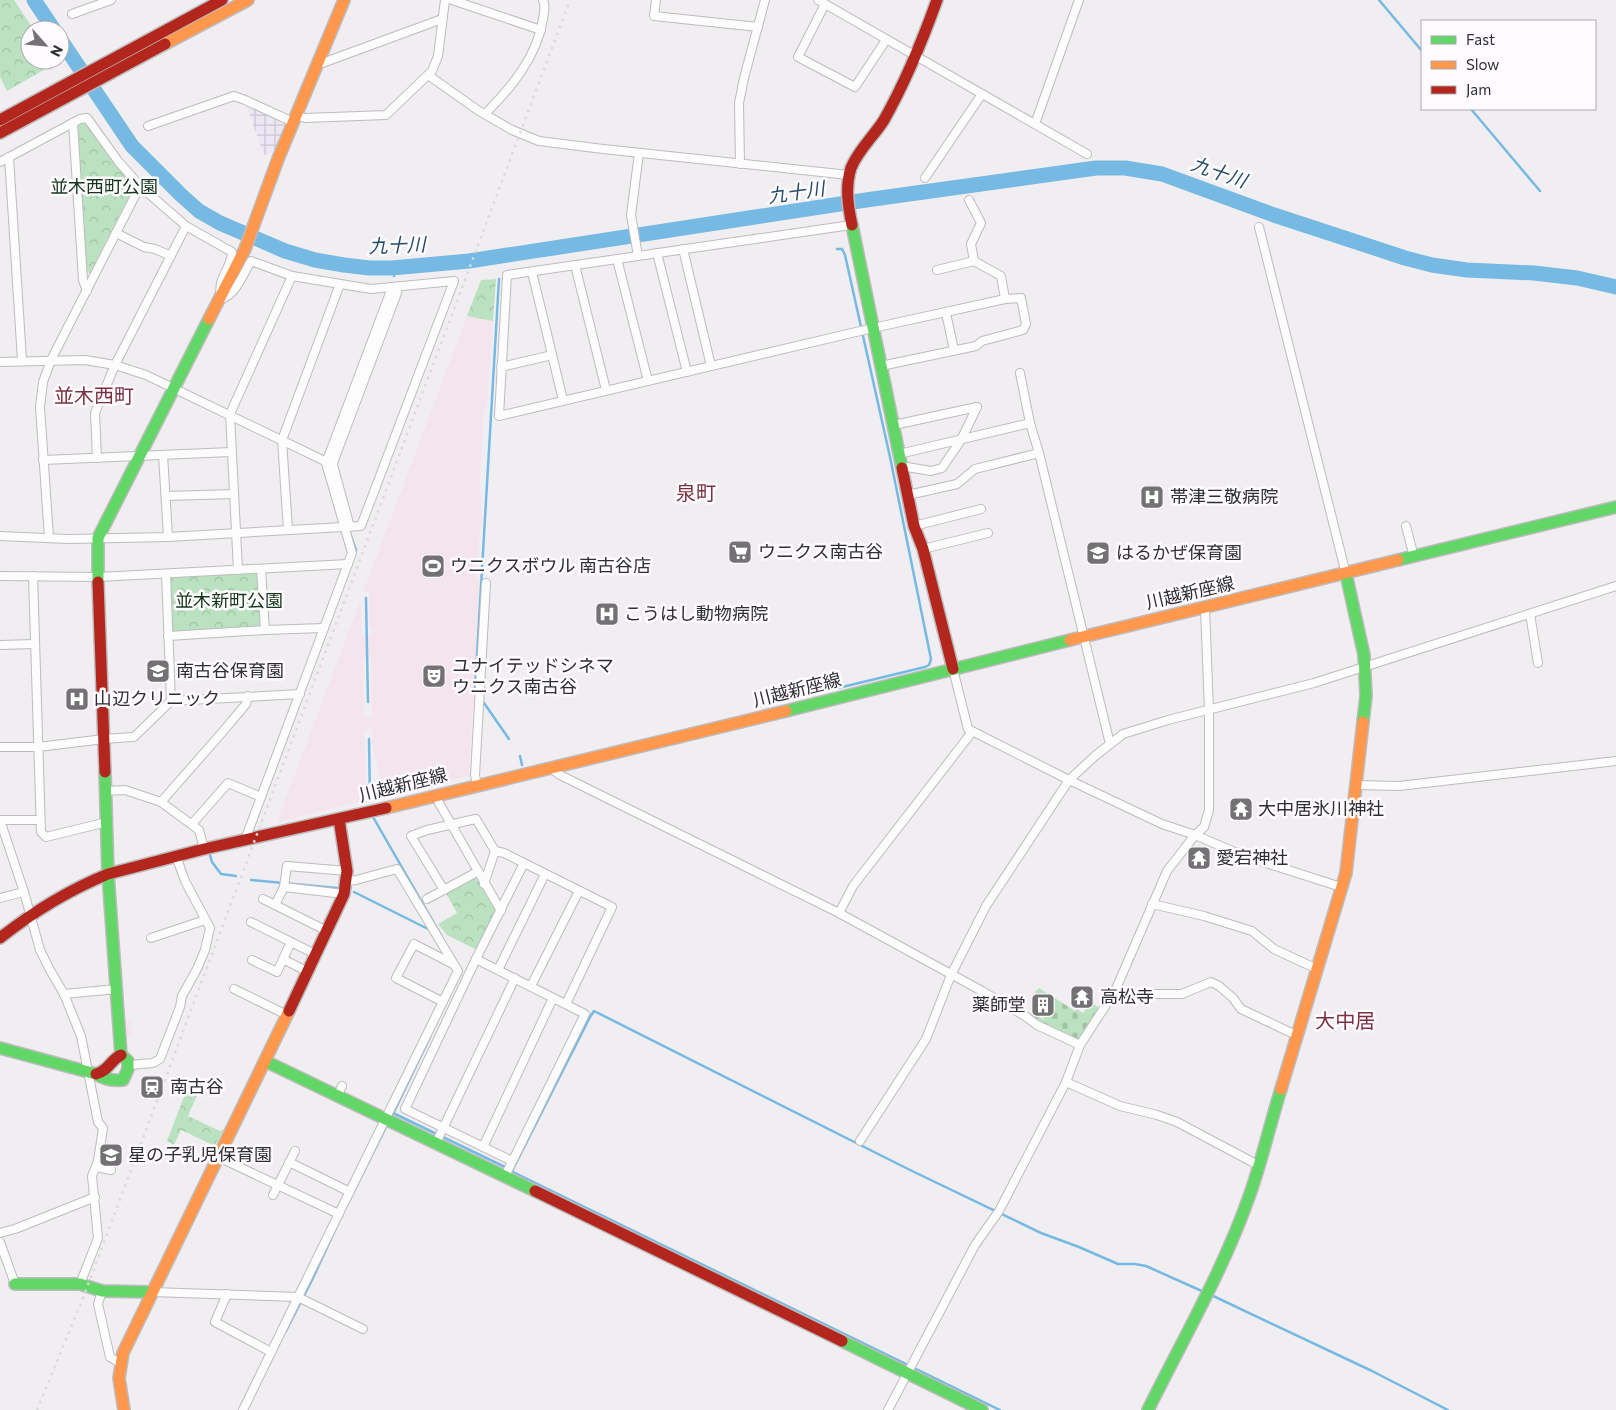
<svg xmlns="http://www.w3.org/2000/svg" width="1616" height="1410" font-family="Commissioner,'Noto Sans JP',sans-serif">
	<defs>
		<pattern id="industrial-grid" width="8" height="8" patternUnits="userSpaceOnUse" patternTransform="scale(1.25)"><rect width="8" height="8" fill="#ece7f4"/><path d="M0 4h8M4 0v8" fill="none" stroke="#cbc6d2"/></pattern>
		<pattern id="cemetery-stones" width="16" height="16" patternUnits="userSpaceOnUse" patternTransform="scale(1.25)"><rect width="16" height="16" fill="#bbe2c0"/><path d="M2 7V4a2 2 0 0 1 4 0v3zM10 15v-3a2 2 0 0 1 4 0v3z" fill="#a1c2a5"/></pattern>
		<pattern id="park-crowns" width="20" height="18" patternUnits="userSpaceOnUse" patternTransform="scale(1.25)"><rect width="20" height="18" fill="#bbe2c0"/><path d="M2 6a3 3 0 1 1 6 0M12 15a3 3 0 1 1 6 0" fill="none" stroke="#a1c2a5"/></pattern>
	</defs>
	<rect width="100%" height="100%" fill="#f1eef1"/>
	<g fill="#f4e5ec" fill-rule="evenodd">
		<path d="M467,316L493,321L487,407H484L480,480L482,520L480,530L477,580L483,582V590H479L469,776L384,796L372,744V729L364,730L366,800L279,822V816L361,599L362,634L364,636L372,635V629L369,626V592H363ZM371,656L372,716L364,717L363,657Z"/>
		<polygon points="125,1021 131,1021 132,1036 126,1037"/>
	</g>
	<polygon fill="url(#industrial-grid)" points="245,102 283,121 285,126 275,151 264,155"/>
	<polygon fill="url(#cemetery-stones)" points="1039,988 1075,1011 1077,1009 1083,1013 1091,1002 1100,1009 1089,1024 1079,1040 1030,1017 1032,1013 1043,1019 1052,1003 1035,992"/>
	<g fill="url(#park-crowns)">
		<polygon points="0,0 14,0 34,30 30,30 30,60 54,60 56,63 7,91 0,77"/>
		<polygon points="82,122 85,122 133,183 134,187 90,273 85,272 76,127"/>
		<polygon points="496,279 493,321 467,316 481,280"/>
		<polygon points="255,573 258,574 261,624 259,627 174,632 171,629 169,580 172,577"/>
		<polygon points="473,877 476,878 495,910 496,914 477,950 447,935 438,924 457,913 446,893"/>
		<polygon points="187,1089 198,1093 188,1116 220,1131 224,1129 213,1149 213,1145 181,1130 174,1145 167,1141"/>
	</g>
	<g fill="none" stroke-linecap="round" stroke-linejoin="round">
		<g stroke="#76b9e2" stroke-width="2.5">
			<polyline points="1379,0 1422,51"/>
			<polyline points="1471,109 1540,191"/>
			<polyline points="393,268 394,276"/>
			<polyline points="351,536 356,550"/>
			<polyline points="366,598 368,702"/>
			<polyline points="475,689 499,279"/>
			<polyline points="830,690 925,667 929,665 931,659 890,457 845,255 842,249 837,249"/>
			<polyline points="484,703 509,739"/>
			<polyline points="369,739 370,798"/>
			<polyline points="520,756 522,765"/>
			<polyline points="373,817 442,937"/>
			<polyline points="210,855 212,862 221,874 236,876"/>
			<polyline points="251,880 337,888"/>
			<polyline points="354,892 428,929"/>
			<polyline points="393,1113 507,1168"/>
			<polyline points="391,1118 430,1037"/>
			<polyline points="511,1171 1000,1410"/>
			<polyline points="512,1171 590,1017 594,1011 910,1170 1041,1233 1079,1247 1118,1264 1135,1264 1146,1266 1204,1292"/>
			<polyline points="350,1199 387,1125"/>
			<polyline points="1209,1294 1372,1371 1448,1410"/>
			<polyline points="286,1331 312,1280 336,1228"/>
		</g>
		<g stroke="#76b9e2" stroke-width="15">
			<polyline points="34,0 54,30"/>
			<polyline points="60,39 132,146 181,195 199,211 220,223 285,251 315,260 344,265 369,268 392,268 469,261 866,200 1096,168 1125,168 1162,174 1274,215 1405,258 1432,265 1467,270 1534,273 1577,278 1616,287"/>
		</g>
		<g stroke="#bdbbbd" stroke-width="10">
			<g id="street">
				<polyline points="452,0 541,30"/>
				<polyline points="656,0 654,16 758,27"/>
				<polyline points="818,0 1087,154"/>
				<polyline points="825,4 798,57 855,87 886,40"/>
				<polyline points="72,14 111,0"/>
				<polyline points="317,65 442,19"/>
				<polyline points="428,75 479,111 512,130 539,141 603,149 849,175"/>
				<path d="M485,114C511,88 537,57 543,19C544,12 546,7 543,0"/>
				<polyline points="296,115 305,118 386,115 432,71 438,56 445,0"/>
				<polyline points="73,123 83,280 87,291"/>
				<polyline points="1035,124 1079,0"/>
				<polyline points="148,126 234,96 245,100 293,122"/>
				<polyline points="9,157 22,360"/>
				<path d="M0,162L80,119L87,118L118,161L140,186L186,226L232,252C231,271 217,275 221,299C236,295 243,274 251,261L292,276L371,289L454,281L361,526L168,537L68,539L0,536"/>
				<polyline points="740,164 739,103 744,78 765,0"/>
				<polyline points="925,178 982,94"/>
				<polyline points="969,200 981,223 971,244 974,261"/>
				<polyline points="851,225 507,275 499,416 873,328 1005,299 1001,276 974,261 937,270"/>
				<polyline points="1259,227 1346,574"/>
				<polyline points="116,233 144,247 155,249 171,256"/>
				<polyline points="683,249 711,366"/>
				<polyline points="657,253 687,372"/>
				<polyline points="638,256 631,215 639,153"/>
				<polyline points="617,259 648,381"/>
				<polyline points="575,265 606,390"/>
				<polyline points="532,272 563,400"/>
				<polyline points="946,313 954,350"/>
				<polyline points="0,362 85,360 115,365 146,375 333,465"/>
				<polyline points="881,366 976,346 982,341 1023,330 1026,324 1021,298 1005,299"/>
				<polyline points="501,367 552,355"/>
				<polyline points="894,425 977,407"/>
				<polyline points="1039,453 1110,744"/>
				<polyline points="899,454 1030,423"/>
				<polyline points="163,455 168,537"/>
				<polyline points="97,458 95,413 97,408 115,365 186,226"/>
				<polyline points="43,460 231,452"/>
				<polyline points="901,466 931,471 942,468 961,440 977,407"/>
				<polyline points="908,495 957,484 975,469 1039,453 1030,423 1020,373"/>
				<polyline points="166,496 234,494"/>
				<polyline points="914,526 981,509"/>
				<polyline points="1406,526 1414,557"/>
				<polyline points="350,527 333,465 334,460 397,293 398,287"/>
				<polyline points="288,530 282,440 340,284"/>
				<polyline points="49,538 40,407 43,382 51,360 140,186"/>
				<polyline points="923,549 988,533"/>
				<polyline points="261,569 265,630"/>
				<polyline points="238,570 230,414 292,276"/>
				<polyline points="166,574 171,701"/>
				<polyline points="0,576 98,577 348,564"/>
				<polyline points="33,576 41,832 46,837 107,822"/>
				<polyline points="1530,614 1538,663"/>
				<polyline points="168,636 265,630 324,628"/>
				<polyline points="0,645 35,644"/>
				<polyline points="953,669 968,729 1069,780 1095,756 1123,734 1168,720 1314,683 1616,586"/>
				<polyline points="0,747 38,747 104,739 132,737 134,737 171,701 300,694"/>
				<polyline points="551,768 560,775 839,913 853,886 972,732"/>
				<polyline points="1356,785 1399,786 1616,761"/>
				<polyline points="477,786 475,775 486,583"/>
				<polyline points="106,791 125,790 161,802 199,830 204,849"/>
				<polyline points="436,796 439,803 501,911"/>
				<polyline points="161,802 219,736 246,704 248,696"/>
				<polyline points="0,820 24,892 40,950 50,970 64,994 81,1036 98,1122 103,1128 98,1161 92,1176 98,1238 80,1284"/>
				<polyline points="0,820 40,820"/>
				<polyline points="192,824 228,783 261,797"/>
				<polyline points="245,840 352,553 326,463 390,293 391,287"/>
				<polyline points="495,851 504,853 524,863"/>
				<polyline points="284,887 344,894"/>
				<polyline points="444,890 411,836 427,830 471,820 476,819 495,851 484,884"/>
				<polyline points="0,898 24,892"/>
				<polyline points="263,899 327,931"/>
				<polyline points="427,899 477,872"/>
				<polyline points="1152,904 1204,916 1252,931 1274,949 1317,969"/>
				<polyline points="275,905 284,887 287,866 347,871"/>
				<polyline points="839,913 982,991 1025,1016 1037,1025 1080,1045"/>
				<polyline points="251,922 317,955"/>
				<polyline points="151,938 205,920"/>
				<polyline points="283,959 308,972"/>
				<polyline points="476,959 585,1014 505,1176"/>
				<polyline points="252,960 277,972 291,942"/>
				<polyline points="498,970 545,874"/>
				<polyline points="531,986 579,891"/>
				<polyline points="234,989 287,1015"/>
				<polyline points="1115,991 1131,994 1182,994 1211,982 1219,986 1233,998 1241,1009 1296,1035"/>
				<polyline points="64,994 117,989"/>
				<polyline points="443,1002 396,978 414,944 453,964"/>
				<polyline points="129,1065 153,1063 160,1059 180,1007 182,996 197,969 205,950 210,928 185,881 176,856"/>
				<polyline points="1066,1082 1120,1106 1157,1115 1177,1122 1258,1165"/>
				<polyline points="338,1095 342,1086"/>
				<polyline points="860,1141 926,1039 951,975 986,906 1069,780 1162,824 1195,835 1244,856 1341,887"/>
				<polyline points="436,1143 515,978"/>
				<polyline points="483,1147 553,998"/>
				<polyline points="218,1157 339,1214"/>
				<polyline points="512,1161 405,1109 476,959 524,863 612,907 566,1004"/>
				<polyline points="289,1162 350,1192"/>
				<polyline points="96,1167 111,1170"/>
				<polyline points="273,1195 295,1151"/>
				<polyline points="0,1233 15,1229 95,1197"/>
				<polyline points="0,1242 15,1284"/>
				<polyline points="102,1291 98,1304 110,1357 121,1364"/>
				<polyline points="152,1292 298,1297 458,971 397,869 356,880 347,881"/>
				<polyline points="227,1294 215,1322 271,1352"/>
				<polyline points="243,1410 298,1297 363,1329"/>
				<polyline points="888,1410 975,1245 999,1211 1066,1082 1080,1045 1115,991 1167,871 1195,835 1204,827 1209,810 1209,711 1205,608"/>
			</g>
		</g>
		<g stroke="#bdbbbd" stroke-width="14">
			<g id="fast">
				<polyline points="852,225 902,468"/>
				<polyline points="1398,560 1616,507"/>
				<polyline points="1346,574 1364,655 1366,696 1363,722"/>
				<polyline points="98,582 98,538 209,319"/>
				<polyline points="786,711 1070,640"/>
				<polyline points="105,772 108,874 121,1055"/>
				<path d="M0,1048L96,1074C104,1079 114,1081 123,1080L128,1069V1061L121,1055"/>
				<polyline points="265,1061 535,1191"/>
				<polyline points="15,1284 80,1284 102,1291 152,1292"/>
				<polyline points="842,1341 982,1410"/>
				<path d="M1148,1410C1183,1339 1224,1269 1250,1194C1262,1160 1270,1124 1281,1089"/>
			</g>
		</g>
		<g stroke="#bdbbbd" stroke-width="14">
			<g id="slow">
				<polyline points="165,44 248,0"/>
				<polyline points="209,319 245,249 278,159 344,0"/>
				<polyline points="1070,640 1398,560"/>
				<polyline points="386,808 786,711"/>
				<polyline points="1281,1089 1346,873 1363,722"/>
				<polyline points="124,1410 119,1378 123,1353 289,1011"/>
			</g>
		</g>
		<g stroke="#bdbbbd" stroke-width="14">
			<g id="jam">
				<polyline points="0,120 222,0"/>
				<polyline points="0,133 165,44"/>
				<path d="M852,225C848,206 845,187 851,168C858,150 874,136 884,120C906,81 922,42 937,0"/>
				<polyline points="902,468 914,526 923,549 953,669"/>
				<polyline points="98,582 105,772"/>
				<path d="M0,938C33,912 69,890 108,874L204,849L386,808"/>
				<polyline points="289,1011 344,894 347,871 339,819"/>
				<path d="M96,1074C110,1070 109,1061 121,1055"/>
				<polyline points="535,1191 842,1341"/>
			</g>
		</g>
		<use href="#street" stroke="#fdfcfd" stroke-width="8"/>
		<use href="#fast" stroke="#63d668" stroke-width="11"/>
		<use href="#slow" stroke="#ff974d" stroke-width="11"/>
		<use href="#jam" stroke="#b3261e" stroke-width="11"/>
		<polyline stroke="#dadada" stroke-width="2.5" stroke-dasharray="2.5 5" stroke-linecap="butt" points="37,1410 83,1298 570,0"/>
	</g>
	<defs>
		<g id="hospital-square" transform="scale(1.25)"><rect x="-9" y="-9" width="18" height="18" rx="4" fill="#737174" stroke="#fefbfe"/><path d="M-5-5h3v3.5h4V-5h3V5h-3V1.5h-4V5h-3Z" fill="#fff"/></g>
		<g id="supermarket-square" transform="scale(1.25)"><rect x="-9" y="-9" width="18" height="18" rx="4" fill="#737174" stroke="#fefbfe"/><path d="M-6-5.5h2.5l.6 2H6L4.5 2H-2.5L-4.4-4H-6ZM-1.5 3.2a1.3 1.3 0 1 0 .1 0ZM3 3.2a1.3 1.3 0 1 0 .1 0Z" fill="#fff"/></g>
		<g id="school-square" transform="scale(1.25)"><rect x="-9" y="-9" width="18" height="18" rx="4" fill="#737174" stroke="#fefbfe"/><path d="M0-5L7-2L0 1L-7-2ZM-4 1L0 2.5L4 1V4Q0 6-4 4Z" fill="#fff"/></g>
		<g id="stadium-square" transform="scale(1.25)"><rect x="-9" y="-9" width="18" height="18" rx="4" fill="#737174" stroke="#fefbfe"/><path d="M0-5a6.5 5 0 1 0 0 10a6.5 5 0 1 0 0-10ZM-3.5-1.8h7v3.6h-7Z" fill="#fff"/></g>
		<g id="theatre-square" transform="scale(1.25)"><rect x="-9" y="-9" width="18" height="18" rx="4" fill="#737174" stroke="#fefbfe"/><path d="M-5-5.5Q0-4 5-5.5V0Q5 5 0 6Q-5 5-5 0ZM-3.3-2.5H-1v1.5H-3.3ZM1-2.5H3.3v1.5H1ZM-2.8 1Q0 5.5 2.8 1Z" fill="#fff"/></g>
		<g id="temple-square" transform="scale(1.25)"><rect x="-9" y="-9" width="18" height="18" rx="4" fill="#737174" stroke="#fefbfe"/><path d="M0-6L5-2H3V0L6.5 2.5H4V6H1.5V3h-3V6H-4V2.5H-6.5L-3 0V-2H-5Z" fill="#fff"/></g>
		<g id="building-square" transform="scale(1.25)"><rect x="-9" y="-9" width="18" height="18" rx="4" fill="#737174" stroke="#fefbfe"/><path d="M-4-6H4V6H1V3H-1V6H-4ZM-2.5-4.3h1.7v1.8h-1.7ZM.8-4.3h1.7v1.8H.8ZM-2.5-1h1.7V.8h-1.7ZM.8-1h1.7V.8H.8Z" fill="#fff"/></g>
		<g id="station-square" transform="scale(1.25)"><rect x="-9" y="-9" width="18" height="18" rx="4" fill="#737174" stroke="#fefbfe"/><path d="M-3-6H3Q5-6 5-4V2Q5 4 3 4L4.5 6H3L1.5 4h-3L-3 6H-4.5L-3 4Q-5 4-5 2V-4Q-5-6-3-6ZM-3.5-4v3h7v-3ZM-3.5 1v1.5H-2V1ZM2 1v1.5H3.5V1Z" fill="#fff"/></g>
	</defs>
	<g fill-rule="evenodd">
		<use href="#hospital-square" x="1152" y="497"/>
		<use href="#supermarket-square" x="740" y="552"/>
		<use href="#school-square" x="1098" y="553"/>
		<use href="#stadium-square" x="433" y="566"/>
		<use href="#hospital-square" x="607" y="614"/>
		<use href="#school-square" x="158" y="671"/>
		<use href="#theatre-square" x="434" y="676"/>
		<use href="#hospital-square" x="77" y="699"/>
		<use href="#temple-square" x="1241" y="809"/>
		<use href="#temple-square" x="1199" y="858"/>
		<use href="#temple-square" x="1082" y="997"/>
		<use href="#building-square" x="1043" y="1005"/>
		<use href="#station-square" x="152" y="1087"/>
		<use href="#school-square" x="111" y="1155"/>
	</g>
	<g text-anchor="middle" stroke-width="5" stroke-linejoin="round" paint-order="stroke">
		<g font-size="18" fill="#14351a" stroke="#fefbfe">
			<text x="104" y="193">並木西町公園</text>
			<text x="229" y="607">並木新町公園</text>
		</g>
		<g font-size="18" fill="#2f2e30" stroke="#fefbfe" text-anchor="start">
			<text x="1170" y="503">帯津三敬病院</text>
			<text x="758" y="558">ウニクス南古谷</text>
			<text x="1116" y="559">はるかぜ保育園</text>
			<text x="450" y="572">ウニクスボウル 南古谷店</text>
			<text x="624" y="620">こうはし動物病院</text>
			<text x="452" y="672">ユナイテッドシネマ<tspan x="452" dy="21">ウニクス南古谷</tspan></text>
			<text x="176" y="677">南古谷保育園</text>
			<text x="94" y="705">山辺クリニック</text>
			<text x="1258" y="815">大中居氷川神社</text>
			<text x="1216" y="864">愛宕神社</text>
			<text x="1100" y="1003">高松寺</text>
			<text x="1026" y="1011" text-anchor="end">薬師堂</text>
			<text x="170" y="1093">南古谷</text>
			<text x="128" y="1161">星の子乳児保育園</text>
		</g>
		<g font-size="18" fill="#2f2e30" stroke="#fefbfe">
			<text transform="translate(1190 593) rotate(-13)" y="6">川越新座線</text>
			<text transform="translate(797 690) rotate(-14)" y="6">川越新座線</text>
			<text transform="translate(403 785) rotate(-14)" y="6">川越新座線</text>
		</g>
		<g font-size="19" font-style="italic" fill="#244c64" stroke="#fefbfe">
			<text transform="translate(1219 172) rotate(19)" y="7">九十川</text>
			<text transform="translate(796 192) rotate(-8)" y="7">九十川</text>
			<text transform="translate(397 245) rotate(-2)" y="7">九十川</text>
		</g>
		<g font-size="20" fill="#7a3240" stroke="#fefbfe">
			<text x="94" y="403">並木西町</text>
			<text x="696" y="500">泉町</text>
			<text x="1345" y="1028">大中居</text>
		</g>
	</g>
	<rect x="1421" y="20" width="175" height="90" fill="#fefbfe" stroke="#aba9ac"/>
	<rect x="1431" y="36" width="25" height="8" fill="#63d668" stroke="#aba9ac"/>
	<text x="1466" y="45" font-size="15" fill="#2f2e30">Fast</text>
	<rect x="1431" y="61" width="25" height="8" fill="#ff974d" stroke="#aba9ac"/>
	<text x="1466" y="70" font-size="15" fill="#2f2e30">Slow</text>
	<rect x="1431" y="86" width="25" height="8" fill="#b3261e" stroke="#aba9ac"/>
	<text x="1466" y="95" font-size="15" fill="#2f2e30">Jam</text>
	<g transform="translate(45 45) rotate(117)"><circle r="24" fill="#fefbfe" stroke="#aba9ac"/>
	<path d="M0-4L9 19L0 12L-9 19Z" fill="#737174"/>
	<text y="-8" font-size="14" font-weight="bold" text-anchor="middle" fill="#2f2e30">N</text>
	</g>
</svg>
